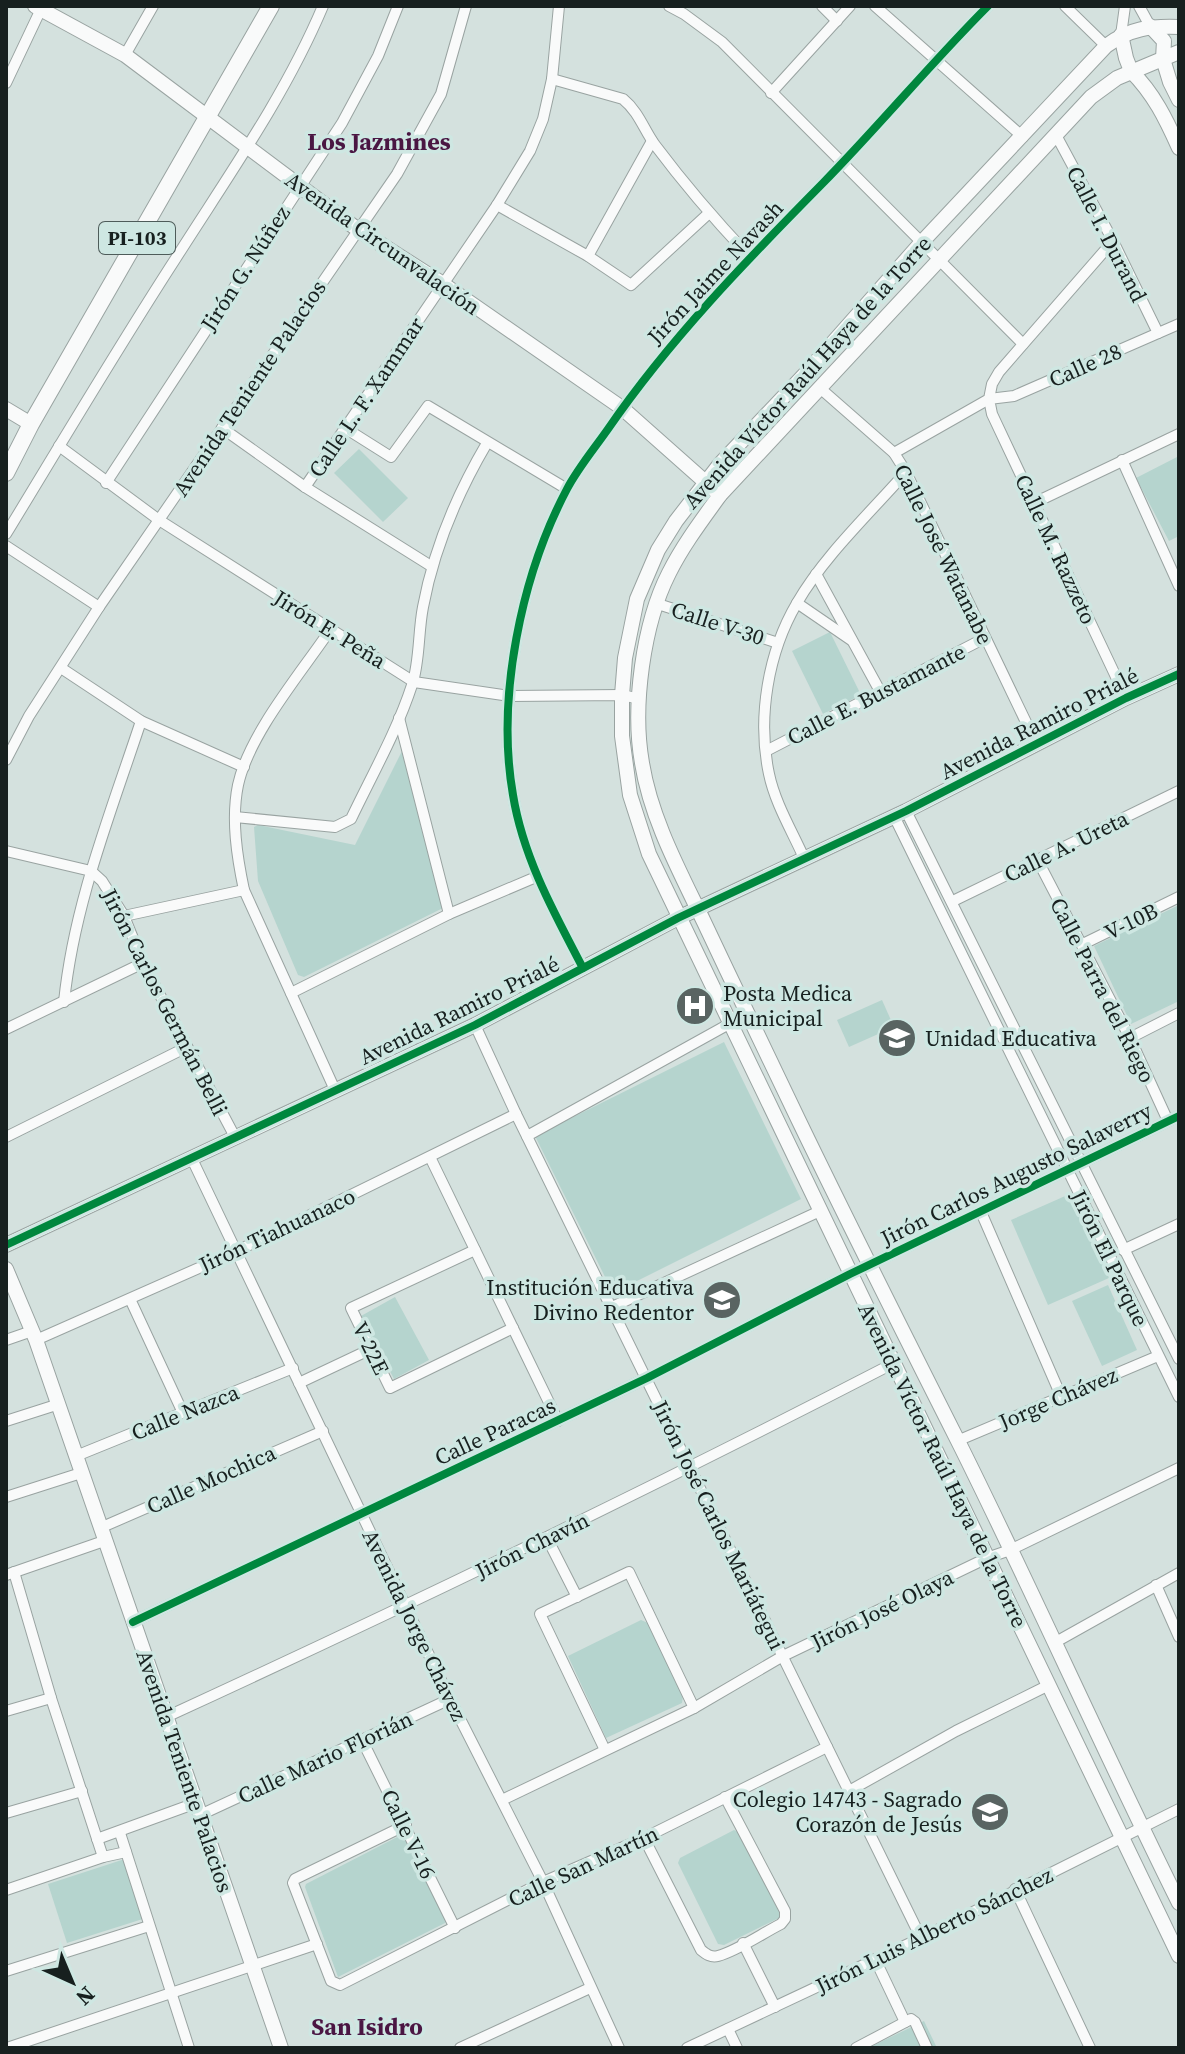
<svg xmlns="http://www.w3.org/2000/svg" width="1185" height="2054" font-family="'Source Serif 4',serif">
	<rect width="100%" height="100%" fill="#d4e1de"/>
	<g fill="#b5d4ce">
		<polygon points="359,449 408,498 383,522 334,473"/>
		<polygon points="1179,456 1179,536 1169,541 1136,478"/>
		<polygon points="830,632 861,695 823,714 792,651"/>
		<polygon points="404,747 409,747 450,902 445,907 304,977 298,975 258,881 254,827 258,825 355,845"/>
		<polygon points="1179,905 1179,1001 1131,1024 1094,946"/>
		<polygon points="882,1000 894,1027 849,1047 837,1020"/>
		<polygon points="724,1042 801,1199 613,1293 535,1136"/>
		<polygon points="1072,1193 1109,1278 1048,1305 1011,1220"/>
		<polygon points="1108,1285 1137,1350 1102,1366 1072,1301"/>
		<polygon points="395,1297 429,1360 394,1379 361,1316"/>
		<polygon points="641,1620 648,1623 683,1696 682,1703 606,1738 568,1656"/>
		<polygon points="734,1830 738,1832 781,1913 779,1918 724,1945 718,1944 678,1863 680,1858"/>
		<polygon points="405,1833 448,1919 445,1923 338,1977 305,1887 306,1884"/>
		<polygon points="131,1857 149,1917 67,1943 48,1884"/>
		<polygon points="924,2021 937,2048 868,2048"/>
	</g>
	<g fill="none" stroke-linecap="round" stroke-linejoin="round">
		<g stroke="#99a3a1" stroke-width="12">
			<g id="minor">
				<polyline points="669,6 684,14 722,42 1023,344"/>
				<polyline points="822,6 837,21"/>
				<polyline points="875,6 1023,137"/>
				<polyline points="1065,6 1106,46"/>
				<polyline points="1139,6 1150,26"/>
				<polyline points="1121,35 1125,6"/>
				<polyline points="125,55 153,6"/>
				<path d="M552,79L623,99C639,112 644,130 655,145C685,185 716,221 750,257"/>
				<polyline points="6,83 41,9"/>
				<polyline points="771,93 850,6"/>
				<polyline points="1056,135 1113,241 1158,333"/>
				<polyline points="497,205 588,256 631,285 708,214"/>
				<polyline points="588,256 652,141"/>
				<polyline points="821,389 894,453 906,472 1036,743"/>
				<polyline points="222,428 305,487 431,566"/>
				<polyline points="345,428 391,457 428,406 567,489"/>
				<polyline points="59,446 159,520 414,682 510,696 622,695 640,699"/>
				<polyline points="894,453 989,399 992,384 999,372 1113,241"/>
				<polyline points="1122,460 1179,586"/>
				<polyline points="106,483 342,123 378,56 398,6"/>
				<polyline points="305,487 497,205 530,151 543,119 552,79 559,6"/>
				<polyline points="1034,503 1179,434"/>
				<path d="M6,534C62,442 117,349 176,258C228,176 285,96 323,6"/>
				<polyline points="6,546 99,607"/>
				<polyline points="816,574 881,693"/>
				<polyline points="797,603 851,640"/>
				<polyline points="658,604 778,643"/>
				<path d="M330,630C301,673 249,734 238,785C231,819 237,857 244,890L335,1090"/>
				<polyline points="61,668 141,721 244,767"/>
				<polyline points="1126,698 992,414 989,399 1014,396 1179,324"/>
				<polyline points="399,718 449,914"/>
				<polyline points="766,751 985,638"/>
				<polyline points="6,760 29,716 99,607 397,174 441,94 466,6"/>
				<polyline points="906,811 1179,1359"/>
				<polyline points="894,816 1179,1397"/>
				<path d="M235,817L335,827L351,819C372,775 397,731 412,685C420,661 418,632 423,607C434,548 457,494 487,443"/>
				<polyline points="6,851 91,871 102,881 124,916 143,963 235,1137"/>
				<path d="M804,858C792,831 775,803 769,774C757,718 768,652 797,603C824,556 870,513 906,472"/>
				<polyline points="1037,859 1130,1038 1168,1121"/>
				<polyline points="953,901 1179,791"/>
				<polyline points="124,916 244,890"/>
				<polyline points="1083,944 1179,897"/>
				<path d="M583,968C554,913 523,857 513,795C496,698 521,576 567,489C578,468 594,449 608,429C670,339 746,261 823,183C879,126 931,63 988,6"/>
				<polyline points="291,993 449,914 536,877"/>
				<path d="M64,1002C74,904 110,815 141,721"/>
				<polyline points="475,1025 516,1114 921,1938"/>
				<polyline points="6,1029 143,963"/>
				<polyline points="1130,1038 1179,1013"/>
				<polyline points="527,1136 729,1024"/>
				<polyline points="6,1137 187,1047"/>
				<polyline points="430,1157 558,1421"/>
				<polyline points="192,1159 450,1699 543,1882 619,2048"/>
				<polyline points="981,1212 1061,1396"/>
				<polyline points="475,1250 351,1308 390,1388 513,1328"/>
				<polyline points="1123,1250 1179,1224"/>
				<polyline points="130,1299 183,1413"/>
				<polyline points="612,1307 820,1211"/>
				<polyline points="6,1340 32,1331"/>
				<polyline points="36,1340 235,1252 516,1114"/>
				<polyline points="299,1383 371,1349"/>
				<polyline points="6,1421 56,1405"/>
				<polyline points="957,1441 1158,1356"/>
				<polyline points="76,1456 293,1368"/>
				<polyline points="6,1497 81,1473"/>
				<polyline points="100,1528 323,1431"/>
				<polyline points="547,1538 577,1597"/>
				<polyline points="14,1572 51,1698 103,1857"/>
				<polyline points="6,1575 104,1541"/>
				<polyline points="1156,1585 1179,1637"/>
				<polyline points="133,1622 647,1378 850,1274 1179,1116"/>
				<polyline points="1054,1643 1179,1573"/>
				<polyline points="6,1711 51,1698"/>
				<path d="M166,1717C412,1604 654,1487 894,1363"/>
				<polyline points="362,1740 455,1928"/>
				<polyline points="605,1750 540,1614 629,1572 694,1708"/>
				<polyline points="849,1791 956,1731 1049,1685"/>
				<polyline points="502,1800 694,1708 783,1656 987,1558 1010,1550 1179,1468"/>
				<polyline points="6,1813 82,1791"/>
				<polyline points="200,1815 450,1699"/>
				<polyline points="406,1825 295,1879 293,1883 331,1981 340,1985 543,1882 644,1838 827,1747"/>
				<polyline points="120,1833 189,2048"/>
				<path d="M644,1838L701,1950C706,1954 711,1958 718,1956C737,1951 763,1933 781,1924L785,1919V1911L725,1797"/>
				<polyline points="97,1839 196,1803"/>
				<polyline points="1015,1889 1090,2048"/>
				<polyline points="6,1890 103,1857 126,1852"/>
				<polyline points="743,1943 775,2007"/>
				<polyline points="875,1959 905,2022"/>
				<polyline points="6,1971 149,1926"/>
				<polyline points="728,2029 737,2048"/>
				<polyline points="7,2048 317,1944"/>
				<polyline points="460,2048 590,1988"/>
				<polyline points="687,2048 921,1938 1179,1809"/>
				<polyline points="856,2048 911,2019 915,2022 927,2048"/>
			</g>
		</g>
		<g stroke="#99a3a1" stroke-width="16">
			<g id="tertiary">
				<polyline points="35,6 125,55 357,229 443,284 622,408 720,495"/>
				<polyline points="1163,59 1170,82 1179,100"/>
				<path d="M1131,71C1154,94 1166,119 1179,148"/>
				<polyline points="6,409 31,424"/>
				<polyline points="6,1245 475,1025 678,918 906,811 1126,698 1179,674"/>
				<polyline points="6,1269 36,1340 281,2048"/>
			</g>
		</g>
		<g stroke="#99a3a1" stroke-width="16">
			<g id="secondary">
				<polyline points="1150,26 1164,41 1163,59"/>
				<path d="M1179,27C1150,26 1130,28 1106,46L921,243L807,372L720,464L676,521L658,550L637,599L625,658L622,695V736L630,795L649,854L1179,1956"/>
				<polyline points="1121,35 1126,58 1131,71"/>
				<path d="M1179,52L1117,78L1091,97L720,495C702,520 683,545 669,573C643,624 632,707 642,763C651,819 680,872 704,922C735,988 767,1054 798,1119C851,1229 906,1338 961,1447C1036,1598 1104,1752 1179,1903"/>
			</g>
		</g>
		<g stroke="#99a3a1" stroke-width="18">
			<polyline id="primary" points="6,473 31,424 271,6"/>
		</g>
		<use href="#minor" stroke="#f9fafa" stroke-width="10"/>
		<use href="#tertiary" stroke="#f9fafa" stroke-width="14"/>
		<use href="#secondary" stroke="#f9fafa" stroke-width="14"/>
		<use href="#primary" stroke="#f9fafa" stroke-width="16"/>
		<g stroke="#cee7e2" stroke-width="13">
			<g id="cycleway">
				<path d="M583,968C554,913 523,857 513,795C496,698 521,576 567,489C578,468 594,449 608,429C670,339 746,261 823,183C879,126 931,63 988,6"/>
				<polyline points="6,1245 475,1025 678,918 906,811 1126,698 1179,674"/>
				<polyline points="133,1622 647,1378 850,1274 1179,1116"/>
			</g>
		</g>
		<use href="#cycleway" stroke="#00873e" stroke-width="8"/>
	</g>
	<defs>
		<g id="hospital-disc" transform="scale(2)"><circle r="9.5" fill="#596462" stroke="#cee7e2"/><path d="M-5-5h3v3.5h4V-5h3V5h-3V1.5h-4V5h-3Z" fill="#fff"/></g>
		<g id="school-disc" transform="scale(2)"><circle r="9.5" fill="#596462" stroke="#cee7e2"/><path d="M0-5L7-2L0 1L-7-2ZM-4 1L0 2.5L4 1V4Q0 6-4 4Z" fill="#fff"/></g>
	</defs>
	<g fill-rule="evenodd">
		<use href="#hospital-disc" x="695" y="1006"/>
		<use href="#school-disc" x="897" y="1038"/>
		<use href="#school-disc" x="722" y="1300"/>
		<use href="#school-disc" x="990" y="1812"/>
	</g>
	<g text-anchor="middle" stroke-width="7" stroke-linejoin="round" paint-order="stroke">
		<rect fill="#cee7e2" stroke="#4e5c5a" stroke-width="2" x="99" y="222" width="76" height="32" rx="6"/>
		<g font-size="20" font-weight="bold" fill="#17201f">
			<text x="137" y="245">PI-103</text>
		</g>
		<g font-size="22" fill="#17201f" stroke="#cee7e2">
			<text transform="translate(1107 234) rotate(63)" y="8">Calle I. Durand</text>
			<text transform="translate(383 243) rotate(35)" y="8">Avenida Circunvalación</text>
			<text transform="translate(245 268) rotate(-57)" y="8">Jirón G. Núñez</text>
			<text transform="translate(715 272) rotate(-47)" y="8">Jirón Jaime Navash</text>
			<text transform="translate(1085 365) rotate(-24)" y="8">Calle 28</text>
			<text transform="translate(807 372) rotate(-48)" y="8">Avenida Víctor Raúl Haya de la Torre</text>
			<text transform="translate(249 388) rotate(-56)" y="8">Avenida Teniente Palacios</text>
			<text transform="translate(366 397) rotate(-56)" y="8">Calle L. F. Xammar</text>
			<text transform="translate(1056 549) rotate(65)" y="8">Calle M. Razzeto</text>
			<text transform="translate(944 554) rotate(64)" y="8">Calle José Watanabe</text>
			<text transform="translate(718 623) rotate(18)" y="8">Calle V-30</text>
			<text transform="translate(330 629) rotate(32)" y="8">Jirón E. Peña</text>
			<text transform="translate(876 694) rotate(-27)" y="8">Calle E. Bustamante</text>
			<text transform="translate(1039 723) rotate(-27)" y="8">Avenida Ramiro Prialé</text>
			<text transform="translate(1066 846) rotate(-26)" y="8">Calle A. Ureta</text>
			<text transform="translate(1131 921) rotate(-26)" y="8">V-10B</text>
			<text transform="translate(1103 990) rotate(63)" y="8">Calle Parra del Riego</text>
			<text transform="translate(165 1002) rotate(63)" y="8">Jirón Carlos Germán Belli</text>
			<text transform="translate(459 1010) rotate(-26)" y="8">Avenida Ramiro Prialé</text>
			<text transform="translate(1016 1174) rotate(-26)" y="8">Jirón Carlos Augusto Salaverry</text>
			<text transform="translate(277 1230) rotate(-25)" y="8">Jirón Tiahuanaco</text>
			<text transform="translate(1110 1258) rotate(64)" y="8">Jirón El Parque</text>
			<text transform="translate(371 1348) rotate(64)" y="8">V-22E</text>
			<text transform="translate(1058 1398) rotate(-23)" y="8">Jorge Chávez</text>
			<text transform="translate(185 1412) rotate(-22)" y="8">Calle Nazca</text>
			<text transform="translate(495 1431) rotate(-25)" y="8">Calle Paracas</text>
			<text transform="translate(943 1465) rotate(64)" y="8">Avenida Víctor Raúl Haya de la Torre</text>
			<text transform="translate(211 1479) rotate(-24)" y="8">Calle Mochica</text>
			<text transform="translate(719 1525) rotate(64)" y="8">Jirón José Carlos Mariátegui</text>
			<text transform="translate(532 1545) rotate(-26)" y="8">Jirón Chavín</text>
			<text transform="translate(882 1609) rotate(-26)" y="8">Jirón José Olaya</text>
			<text transform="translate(415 1625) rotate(64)" y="8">Avenida Jorge Chávez</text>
			<text transform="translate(325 1757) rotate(-25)" y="8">Calle Mario Florián</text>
			<text transform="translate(185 1771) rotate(71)" y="8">Avenida Teniente Palacios</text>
			<text transform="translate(409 1834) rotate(64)" y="8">Calle V-16</text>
			<text transform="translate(583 1866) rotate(-25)" y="8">Calle San Martín</text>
			<text transform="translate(934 1930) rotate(-26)" y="8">Jirón Luis Alberto Sánchez</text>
		</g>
		<g font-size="22" fill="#17201f" stroke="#cee7e2" text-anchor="start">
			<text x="723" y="1001">Posta Medica<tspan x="723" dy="25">Municipal</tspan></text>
			<text x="925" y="1046">Unidad Educativa</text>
			<text x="694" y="1295" text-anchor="end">Institución Educativa<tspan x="694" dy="25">Divino Redentor</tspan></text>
			<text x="962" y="1807" text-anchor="end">Colegio 14743 - Sagrado<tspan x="962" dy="25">Corazón de Jesús</tspan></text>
		</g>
		<g font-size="24" font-weight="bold" fill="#4a1643" stroke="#cee7e2">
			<text x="379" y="150">Los Jazmines</text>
			<text x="367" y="2035">San Isidro</text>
		</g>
	</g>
	<rect width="1185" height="2054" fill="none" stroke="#17201f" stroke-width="16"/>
	<g transform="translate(72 1982) rotate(136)" stroke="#cee7e2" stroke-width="6" paint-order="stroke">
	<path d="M0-6L14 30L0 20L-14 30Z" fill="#17201f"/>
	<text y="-12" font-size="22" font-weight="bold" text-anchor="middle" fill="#17201f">N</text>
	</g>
</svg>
